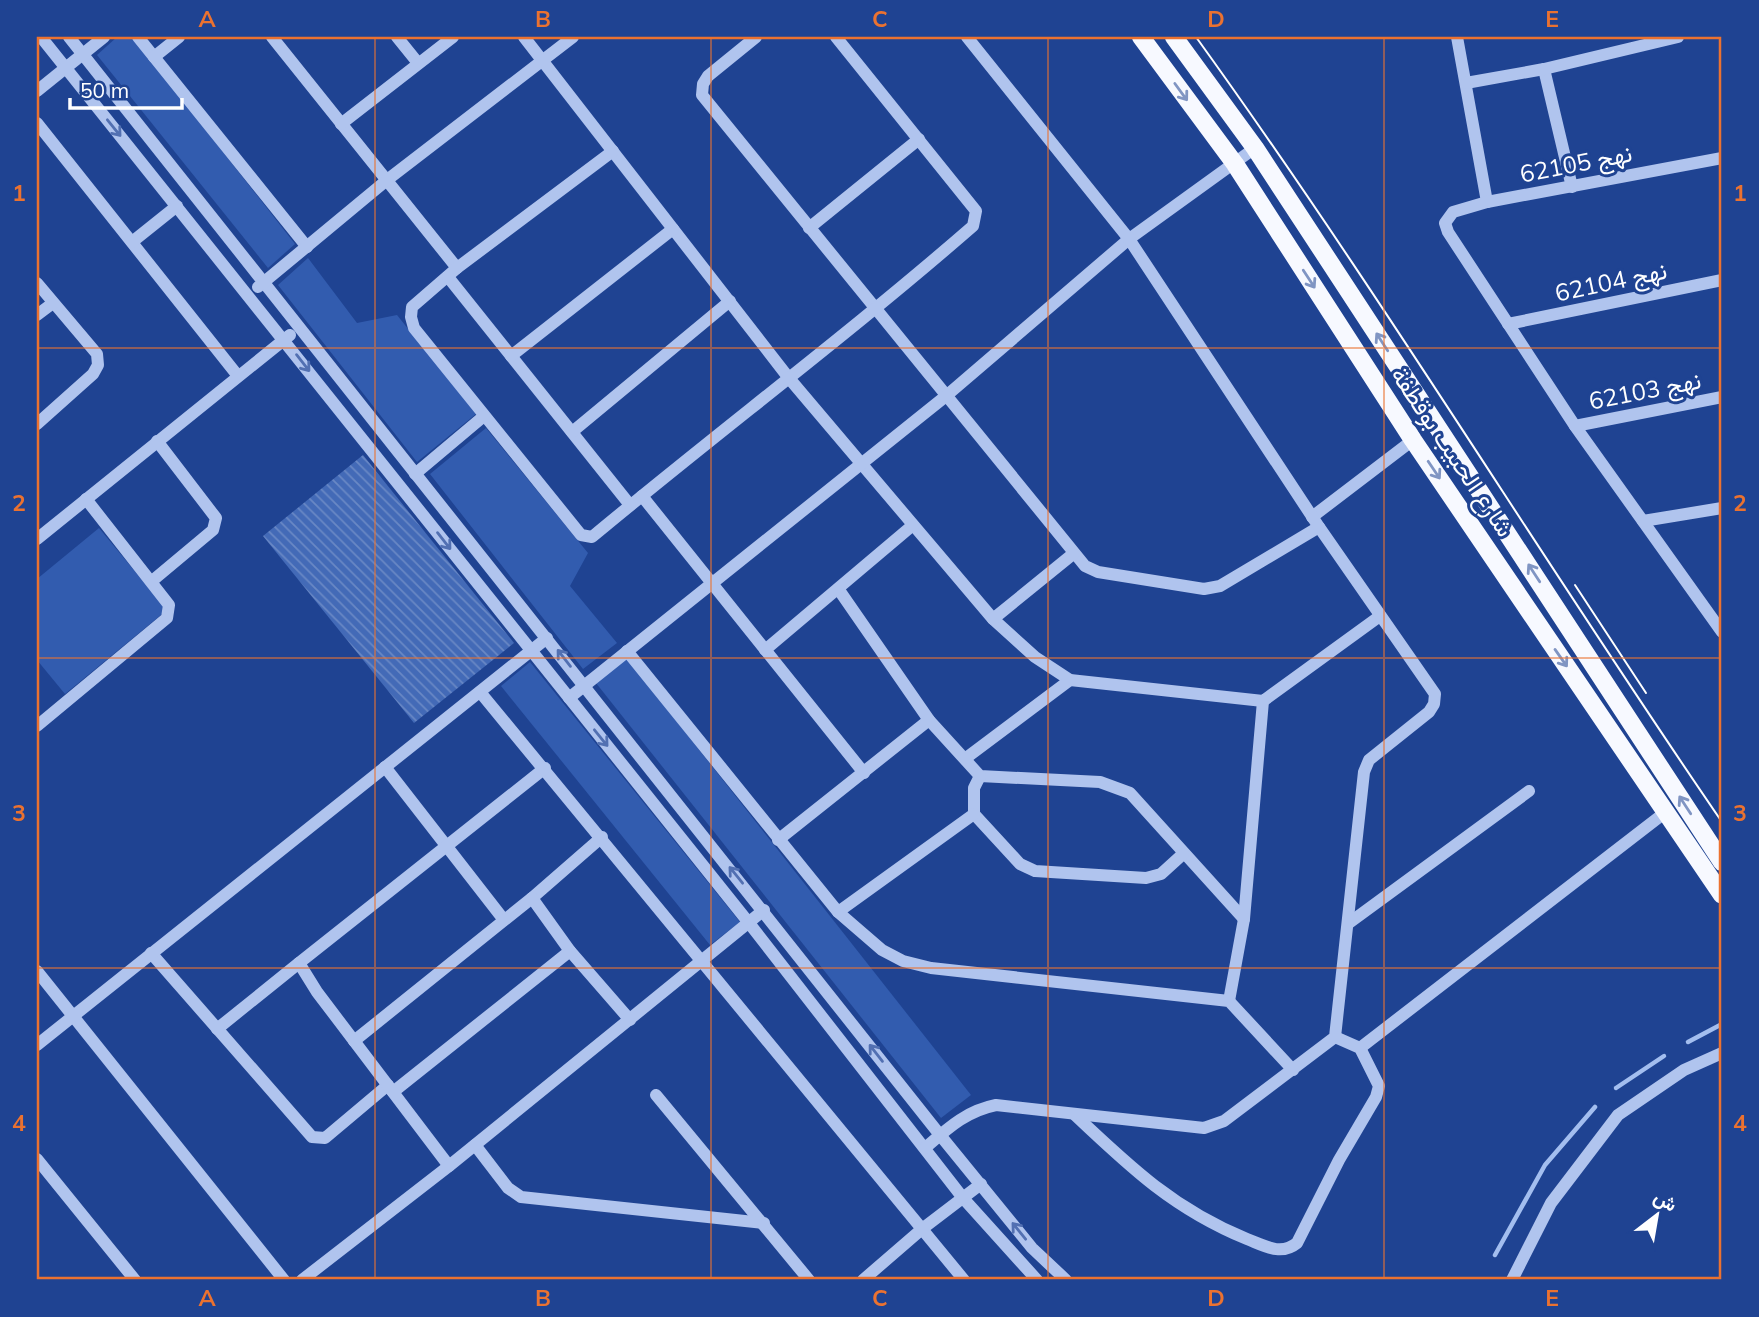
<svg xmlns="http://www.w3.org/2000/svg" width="1759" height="1317" font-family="Mulish,Vazirmatn,sans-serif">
	<defs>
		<pattern id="building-back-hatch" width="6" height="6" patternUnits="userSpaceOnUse" patternTransform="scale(1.75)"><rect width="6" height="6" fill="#436ab7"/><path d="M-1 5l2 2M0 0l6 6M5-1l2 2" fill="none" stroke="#6988c5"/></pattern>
	</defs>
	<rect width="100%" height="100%" fill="#1f4392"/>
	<g fill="#325caf">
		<polygon points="117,37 133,37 295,244 268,268 97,55"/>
		<polygon points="308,258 357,323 397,315 476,414 417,462 278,285"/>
		<polygon points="486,428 588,553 570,586 617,643 583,669 430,474"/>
		<polygon points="99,528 167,610 65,694 37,660 37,579"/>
		<polygon points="626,657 971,1095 941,1118 596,683"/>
		<polygon points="530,662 740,922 710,945 501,686"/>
	</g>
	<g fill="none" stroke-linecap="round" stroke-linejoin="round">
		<g stroke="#a3beef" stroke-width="4.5">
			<polyline points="1688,1042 1722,1024"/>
			<polyline points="1616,1088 1664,1056"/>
			<polyline points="1495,1255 1545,1165 1595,1107"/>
		</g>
	</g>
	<polygon fill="url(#building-back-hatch)" points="363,455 514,643 414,723 263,536"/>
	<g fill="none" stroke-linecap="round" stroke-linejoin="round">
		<g stroke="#b0c4ee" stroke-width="12">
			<polyline points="41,37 749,923 963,1198 1037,1280"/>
			<polyline points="69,37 940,1135 1032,1248 1066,1280"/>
			<polyline points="138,37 307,247"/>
			<polyline points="272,37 457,268"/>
			<polyline points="397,37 418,63"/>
			<polyline points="524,37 788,377 993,619 1035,657 1070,680 1263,701 1380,616"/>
			<polyline points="756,37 708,76 703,84 702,95 1085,566 1098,572 1204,589 1220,586 1319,527"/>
			<polyline points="1457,37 1487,202"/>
			<polyline points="154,57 179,37"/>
			<polyline points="1544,69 1572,187"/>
			<polyline points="1466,83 1544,69 1678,37"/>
			<polyline points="37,91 104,37"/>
			<polyline points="37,123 238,376"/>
			<polyline points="341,124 453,37"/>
			<path d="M613,151L457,268L412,307L411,317L414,328L581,535L592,537C718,432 849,334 973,226L976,211L836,37"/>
			<polyline points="1722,158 1487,202 1453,212 1445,223 1448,232 1575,426 1722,632"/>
			<polyline points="809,228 919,139"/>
			<polyline points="132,242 177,206"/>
			<polyline points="448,277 630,505"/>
			<polyline points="37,283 97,354 98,365 93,374 37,424"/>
			<polyline points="258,287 387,180 573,37"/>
			<polyline points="37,315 53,303"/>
			<polyline points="1508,324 1722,280"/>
			<polyline points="511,356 673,229"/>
			<polyline points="1575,426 1722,397"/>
			<polyline points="572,432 730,301"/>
			<polyline points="415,474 484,416"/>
			<polyline points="642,496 864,773"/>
			<polyline points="1312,517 1413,440"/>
			<polyline points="1643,521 1722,508"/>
			<polyline points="37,539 290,335"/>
			<polyline points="152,581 213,530 216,518 157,441"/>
			<polyline points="839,590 929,720 980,776 1100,782 1130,793 1244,919"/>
			<polyline points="993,619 1073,554"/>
			<polyline points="765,650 913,525"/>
			<polyline points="627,651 838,912 882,950 903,961 931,968 1229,1001 1293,1070"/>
			<polyline points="480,692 964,1280"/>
			<polyline points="569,698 946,396 1129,239 1255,148"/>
			<polyline points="37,726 167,618 169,605 86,499"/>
			<polyline points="966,758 1070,680"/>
			<polyline points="385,767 504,920"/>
			<polyline points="980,776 974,788 974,814 1020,864 1035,871 1146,878 1161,874 1183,854"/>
			<polyline points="778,840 929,720"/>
			<polyline points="532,898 602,837"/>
			<polyline points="838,912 974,814"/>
			<polyline points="1349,923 1529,791"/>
			<polyline points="151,953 312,1137 325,1138 388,1085"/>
			<polyline points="37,971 284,1280"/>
			<polyline points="1229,1001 1244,919 1263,701"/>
			<polyline points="217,1029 299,963"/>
			<polyline points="354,1041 532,898 570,951 630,1020"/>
			<polyline points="37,1045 547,638"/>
			<polyline points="1360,1048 1667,811"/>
			<polyline points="393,1092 570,951"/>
			<polyline points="656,1095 809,1280"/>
			<path d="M1074,1114C1131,1168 1174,1209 1247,1239C1265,1246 1281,1256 1297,1243L1339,1160L1376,1097L1379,1086L1360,1048L1335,1037"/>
			<polyline points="475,1145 508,1188 521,1197 764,1223"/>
			<path d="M925,1148C948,1128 966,1111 996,1105L1204,1128L1224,1121L1335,1037L1364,772L1369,760L1429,712L1434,704L1435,694L1319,527L1129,239L967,37"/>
			<polyline points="37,1159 135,1280"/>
			<polyline points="449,1166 317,992 299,963 545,768"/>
			<polyline points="302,1280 449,1166 764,910"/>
			<polyline points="863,1280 922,1229 981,1184"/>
			<polyline points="1512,1280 1551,1203 1618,1115 1684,1070 1722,1053"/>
		</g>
		<g stroke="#f7f9ff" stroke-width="18">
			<polyline points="1141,37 1235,164 1413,440 1722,895"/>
			<polyline points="1174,37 1255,148 1722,862"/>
		</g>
		<g stroke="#fff" stroke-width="2">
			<path d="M1196,37C1380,292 1544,563 1722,822"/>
			<polyline points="1575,585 1646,693"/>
		</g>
	</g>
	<defs><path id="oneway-shaft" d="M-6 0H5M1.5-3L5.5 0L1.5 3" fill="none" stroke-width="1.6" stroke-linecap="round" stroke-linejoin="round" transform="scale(1.75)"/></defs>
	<g stroke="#8095c3">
		<use href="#oneway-shaft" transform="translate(1181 92) rotate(54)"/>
		<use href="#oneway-shaft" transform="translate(1309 279) rotate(57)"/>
		<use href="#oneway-shaft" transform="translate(1382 342) rotate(-123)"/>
		<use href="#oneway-shaft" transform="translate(1434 470) rotate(56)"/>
		<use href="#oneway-shaft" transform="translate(1534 573) rotate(-123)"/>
		<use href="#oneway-shaft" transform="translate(1561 658) rotate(55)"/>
		<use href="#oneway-shaft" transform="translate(1685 805) rotate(-123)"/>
	</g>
	<g stroke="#5270b2">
		<use href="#oneway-shaft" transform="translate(114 128) rotate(51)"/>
		<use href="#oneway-shaft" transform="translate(303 363) rotate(52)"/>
		<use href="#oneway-shaft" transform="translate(444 541) rotate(52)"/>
		<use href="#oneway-shaft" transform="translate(564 658) rotate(-128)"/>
		<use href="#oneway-shaft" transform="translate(601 738) rotate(51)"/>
		<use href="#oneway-shaft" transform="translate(736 875) rotate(-129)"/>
		<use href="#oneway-shaft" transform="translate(876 1053) rotate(-128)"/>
		<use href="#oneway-shaft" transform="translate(1019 1231) rotate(-129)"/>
	</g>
	<path fill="none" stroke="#eb7230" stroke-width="2" stroke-opacity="0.55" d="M375,37V1280M711,37V1280M1048,37V1280M1384,37V1280M37,348H1722M37,658H1722M37,968H1722"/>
	<g text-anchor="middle" stroke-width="6" stroke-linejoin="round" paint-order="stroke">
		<g font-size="24" fill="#fff" stroke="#1f4392">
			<text transform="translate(1576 164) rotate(-11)" y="8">نهج 62105</text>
			<text transform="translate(1611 282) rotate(-12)" y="8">نهج 62104</text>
			<text transform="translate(1645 391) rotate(-11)" y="8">نهج 62103</text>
			<text transform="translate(1452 452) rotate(56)" y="8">شارع الحبيب بوقطفة</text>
		</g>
	</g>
	<rect width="1759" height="1317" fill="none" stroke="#1f4392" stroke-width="77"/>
	<g transform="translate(1657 1215) rotate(31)" stroke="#1f4392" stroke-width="5" paint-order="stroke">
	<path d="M0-5L12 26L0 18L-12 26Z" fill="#ffffff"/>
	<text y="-10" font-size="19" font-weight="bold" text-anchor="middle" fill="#ffffff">ش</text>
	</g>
	<path d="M70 98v10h112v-10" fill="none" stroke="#ffffff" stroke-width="3.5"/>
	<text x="80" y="98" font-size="21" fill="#ffffff" stroke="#1f4392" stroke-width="5" paint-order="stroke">50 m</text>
	<rect x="38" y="38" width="1682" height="1240" fill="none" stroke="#eb7230" stroke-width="2.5"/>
	<g font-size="23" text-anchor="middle" font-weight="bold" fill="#eb7230">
		<text x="207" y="27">A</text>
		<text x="543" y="27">B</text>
		<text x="880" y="27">C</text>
		<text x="1216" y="27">D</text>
		<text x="1552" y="27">E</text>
		<text x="19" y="201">1</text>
		<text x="1740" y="201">1</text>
		<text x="19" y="511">2</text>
		<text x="1740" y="511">2</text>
		<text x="19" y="821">3</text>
		<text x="1740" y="821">3</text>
		<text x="19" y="1131">4</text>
		<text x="1740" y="1131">4</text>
		<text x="207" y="1306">A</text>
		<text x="543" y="1306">B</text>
		<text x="880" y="1306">C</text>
		<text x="1216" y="1306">D</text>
		<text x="1552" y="1306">E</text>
	</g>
</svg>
